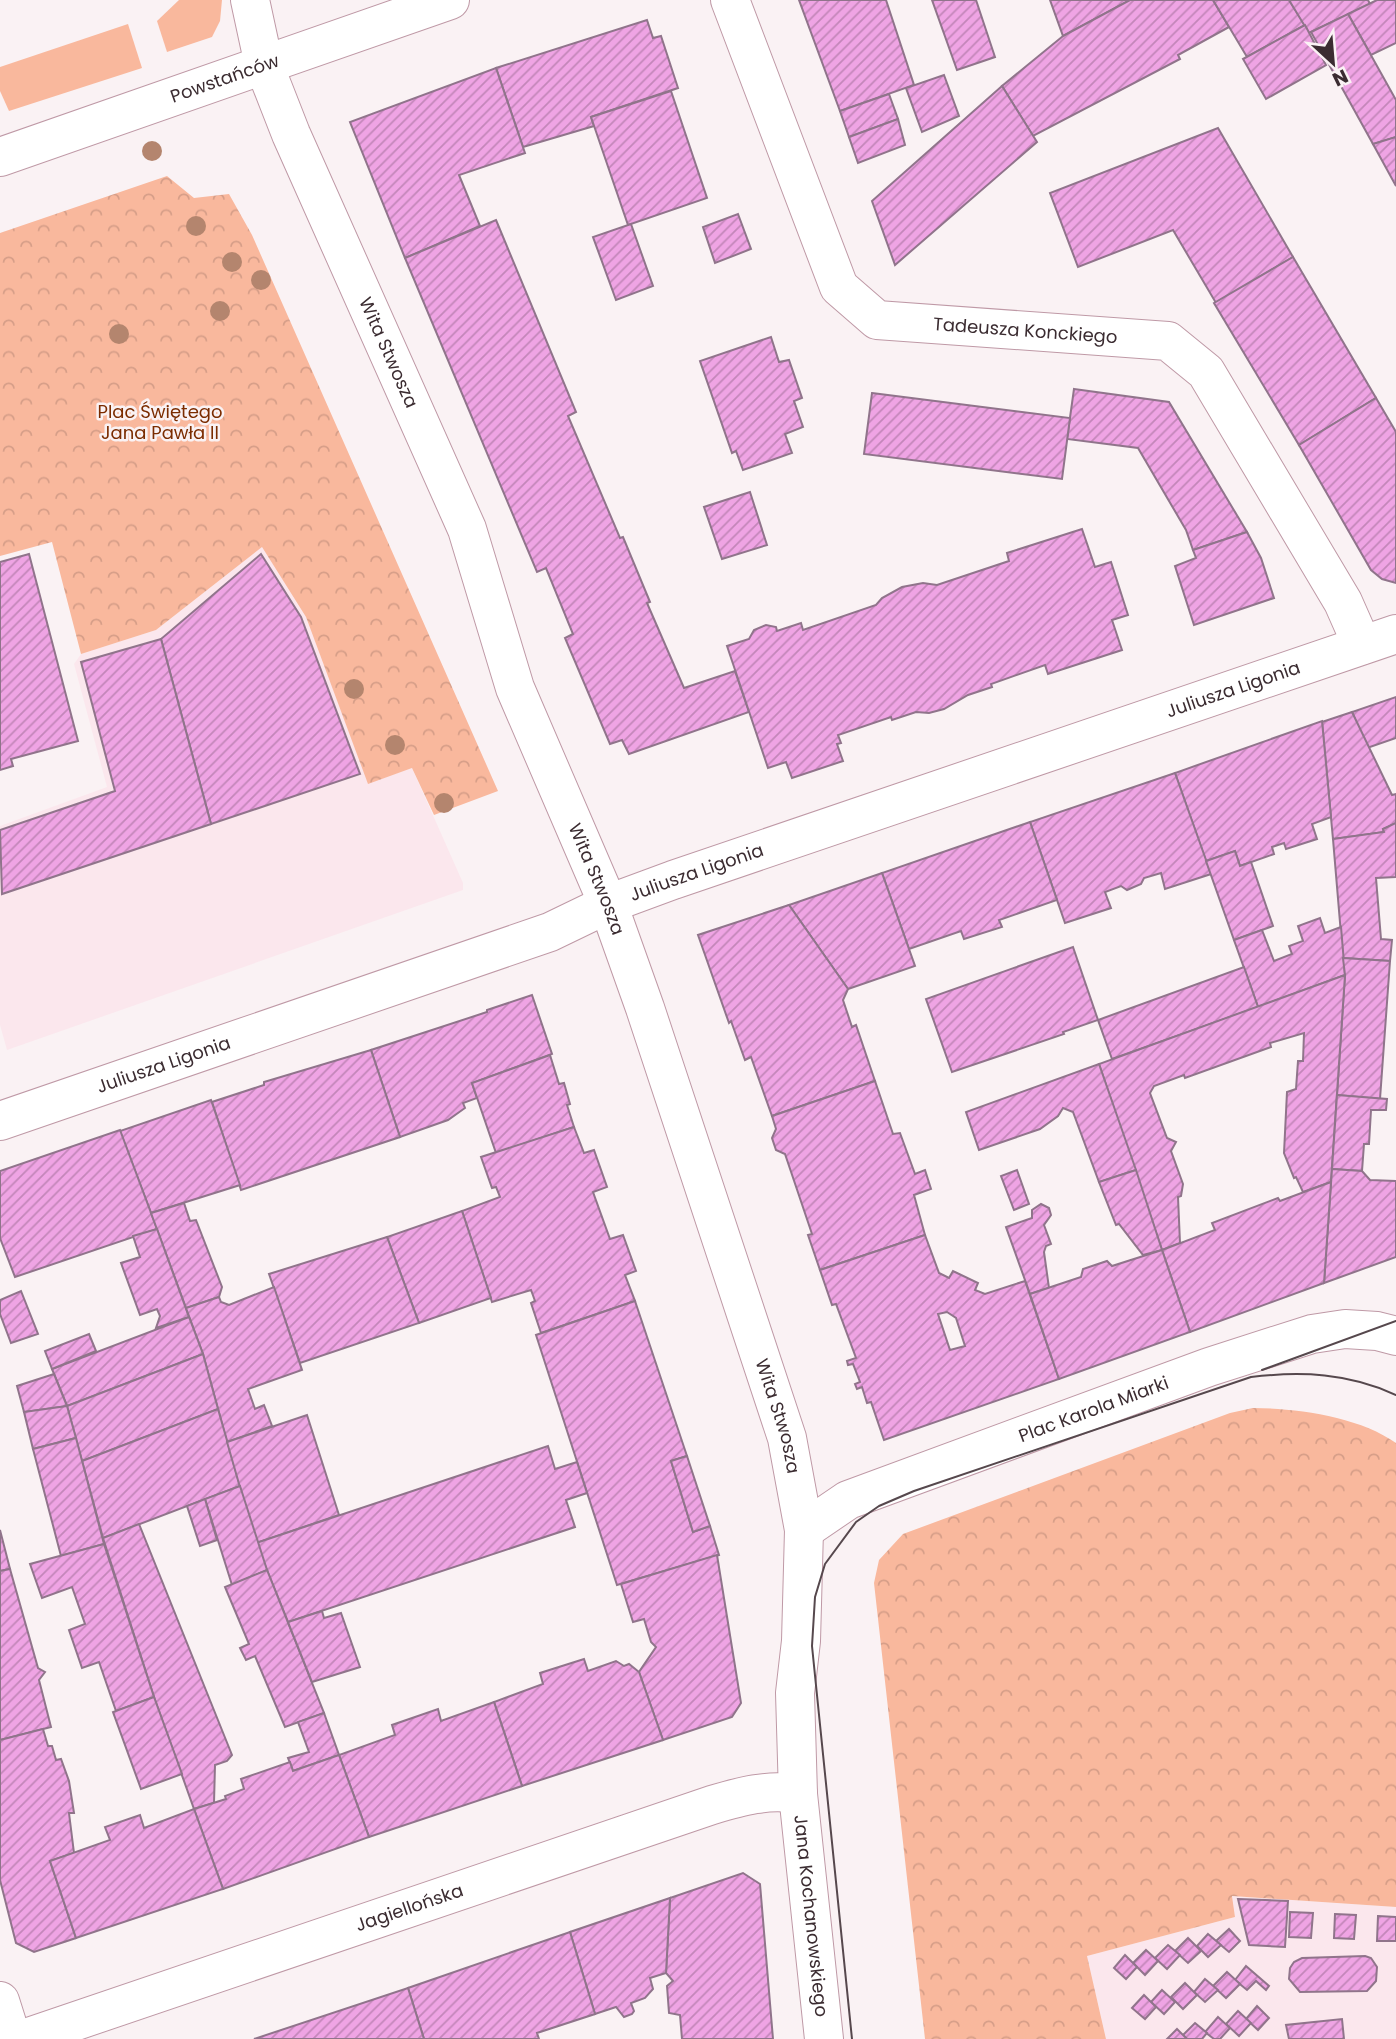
<svg xmlns="http://www.w3.org/2000/svg" width="1396" height="2039" font-family="Poppins,sans-serif">
	<defs>
		<pattern id="park-crowns" width="20" height="18" patternUnits="userSpaceOnUse" patternTransform="scale(1.75)"><rect width="20" height="18" fill="#f9b89d"/><path d="M2 6a3 3 0 1 1 6 0M12 15a3 3 0 1 1 6 0" fill="none" stroke="#d69e88"/></pattern>
		<pattern id="building-hatch" width="6" height="6" patternUnits="userSpaceOnUse" patternTransform="scale(1.75)"><rect width="6" height="6" fill="#efa4e4"/><path d="M-1 1l2-2M0 6l6-6M5 7l2-2" fill="none" stroke="#c386b9"/></pattern>
	</defs>
	<rect width="100%" height="100%" fill="#faf2f4"/>
	<g fill="#fbe7ed">
		<polygon points="262,547 306,617 368,783 412,768 463,883 463,890 7,1050 0,1025 0,826 107,787 74,664 81,654 156,630"/>
		<polygon points="1232,1896 1396,1907 1396,2039 1106,2039 1087,1956 1235,1917"/>
	</g>
	<g fill="#f9b89d">
		<polygon points="179,0 222,0 220,21 212,37 167,52 157,21"/>
		<polygon points="128,24 142,68 9,111 0,91 0,67"/>
	</g>
	<g fill="url(#park-crowns)">
		<polygon points="167,176 194,198 229,194 252,235 498,791 434,815 412,768 368,784 306,617 262,547 156,630 81,654 52,542 0,556 0,233"/>
		<path d="M1253,1408C1297,1408 1360,1417 1396,1443V1907L1232,1896L1235,1917L1087,1956L1106,2039H925L874,1583L879,1560L903,1534L1230,1413Z"/>
	</g>
	<g fill="url(#building-hatch)" stroke="#90748b" stroke-width="2" fill-rule="evenodd">
		<polygon points="799,0 886,0 914,85 840,111"/>
		<polygon points="932,0 976,0 995,57 957,70"/>
		<polygon points="1050,0 1130,0 1063,36"/>
		<polygon points="1130,0 1213,0 1229,27 1178,55 1180,59 1033,136 1002,86 1063,36"/>
		<polygon points="1213,0 1289,0 1305,25 1247,57"/>
		<polygon points="1289,0 1368,0 1370,4 1309,33"/>
		<polygon points="1377,0 1396,0 1396,43 1371,55 1348,14"/>
		<polygon points="1348,14 1396,100 1396,137 1373,144 1311,32"/>
		<polygon points="647,20 653,38 661,36 678,88 591,117 594,126 523,147 496,68"/>
		<polygon points="1305,25 1326,65 1266,99 1243,59"/>
		<polygon points="496,68 525,153 459,175 480,226 405,258 350,122"/>
		<polygon points="944,75 959,116 922,132 906,88"/>
		<polygon points="1002,86 1037,142 895,265 872,201"/>
		<polygon points="671,91 707,198 628,225 591,117"/>
		<polygon points="889,94 898,119 849,137 840,111"/>
		<polygon points="898,119 905,145 858,163 849,137"/>
		<polygon points="1218,128 1293,257 1216,303 1173,230 1078,267 1050,193"/>
		<polygon points="1396,137 1396,186 1373,144"/>
		<polygon points="738,214 751,249 715,263 703,227"/>
		<polygon points="496,220 576,412 568,416 620,538 623,537 650,602 647,603 684,688 735,671 749,712 629,754 622,740 610,744 565,638 573,634 546,568 537,572 405,258"/>
		<polygon points="631,224 653,286 616,300 593,237"/>
		<polygon points="1293,257 1376,398 1299,445 1214,303"/>
		<polygon points="771,337 779,362 789,360 802,398 794,401 803,427 785,434 792,453 743,470 736,451 732,453 700,361"/>
		<polygon points="1074,389 1169,402 1247,532 1193,550 1186,530 1138,448 1067,439"/>
		<polygon points="872,393 1070,418 1062,479 864,454"/>
		<polygon points="1376,398 1396,432 1396,583 1382,579 1371,570 1299,445"/>
		<polygon points="750,492 767,545 722,559 704,507"/>
		<polygon points="1082,529 1095,567 1111,562 1128,615 1112,620 1122,650 1048,674 1045,665 991,684 992,687 968,695 944,709 929,713 916,712 892,720 891,717 838,735 841,743 837,744 843,761 792,778 786,762 768,768 727,646 749,639 754,630 766,625 776,627 777,631 801,623 803,630 876,605 882,598 902,587 923,583 937,585 1009,561 1007,553"/>
		<polygon points="1247,532 1261,558 1274,598 1194,625 1175,566 1196,558 1193,550"/>
		<polygon points="29,554 78,741 11,759 13,766 0,770 0,562"/>
		<polygon points="261,554 301,617 360,774 211,824 161,639"/>
		<polygon points="161,639 211,824 2,894 0,830 115,791 81,662"/>
		<polygon points="1396,697 1396,738 1367,748 1352,712"/>
		<polygon points="1352,712 1392,795 1396,794 1396,823 1383,829 1384,832 1333,839 1322,722"/>
		<polygon points="1322,721 1331,817 1312,824 1317,839 1286,849 1284,843 1272,847 1274,854 1240,866 1235,851 1206,861 1175,773"/>
		<polygon points="1175,773 1211,874 1165,889 1161,873 1144,878 1141,884 1127,890 1121,886 1105,892 1111,908 1065,923 1030,822"/>
		<polygon points="1030,822 1057,900 999,920 1002,927 964,939 961,931 909,949 882,873"/>
		<polygon points="1396,823 1396,877 1376,878 1381,939 1392,940 1390,961 1343,958 1333,839 1384,832 1383,829"/>
		<polygon points="1235,851 1240,866 1251,862 1273,926 1234,940 1206,861"/>
		<polygon points="882,873 915,966 848,989 789,905"/>
		<polygon points="789,905 848,989 843,1000 852,1027 856,1025 875,1081 772,1116 751,1057 745,1060 731,1021 729,1023 698,935"/>
		<polygon points="1320,918 1325,933 1341,927 1345,975 1258,1007 1234,940 1262,930 1274,961 1292,954 1289,946 1303,941 1298,926"/>
		<polygon points="1073,947 1098,1020 1063,1032 1064,1034 952,1072 926,999"/>
		<polygon points="1343,958 1390,961 1380,1099 1337,1095 1345,975"/>
		<polygon points="1244,967 1258,1007 1112,1059 1098,1020"/>
		<polygon points="1345,975 1331,1182 1303,1192 1296,1177 1294,1178 1284,1153 1287,1092 1296,1089 1298,1061 1303,1061 1304,1033 1270,1043 1271,1047 1185,1078 1184,1075 1154,1086 1150,1093 1167,1138 1176,1142 1171,1151 1183,1184 1181,1196 1178,1197 1180,1243 1162,1250 1099,1064"/>
		<polygon points="532,995 552,1054 472,1083 477,1098 463,1103 465,1108 448,1120 400,1137 371,1050 487,1012 487,1010"/>
		<polygon points="371,1050 400,1137 241,1190 212,1102 264,1085 264,1082"/>
		<polygon points="550,1055 559,1084 564,1083 570,1104 567,1105 574,1127 496,1153 472,1083"/>
		<polygon points="1099,1064 1136,1170 1099,1182 1073,1112 1063,1108 1058,1116 1040,1129 979,1150 966,1112"/>
		<polygon points="875,1081 893,1134 900,1133 915,1174 925,1170 931,1189 914,1195 925,1235 820,1270 808,1235 812,1234 785,1154 776,1150 772,1138 776,1129 772,1116"/>
		<polygon points="1337,1095 1387,1099 1386,1110 1371,1110 1369,1144 1364,1144 1362,1171 1332,1169"/>
		<polygon points="211,1100 240,1185 151,1213 120,1131"/>
		<polygon points="574,1127 584,1153 594,1150 607,1187 593,1192 610,1239 623,1235 636,1271 625,1275 635,1301 541,1333 531,1303 535,1301 531,1290 492,1302 462,1211 500,1197 496,1187 492,1188 481,1157"/>
		<polygon points="120,1130 157,1229 15,1277 0,1238 0,1171"/>
		<polygon points="1332,1169 1362,1171 1370,1180 1396,1181 1396,1257 1324,1283"/>
		<polygon points="1017,1170 1029,1204 1014,1210 1001,1176"/>
		<polygon points="1136,1170 1162,1250 1143,1255 1119,1224 1116,1225 1099,1182"/>
		<polygon points="1331,1182 1324,1283 1190,1332 1162,1250 1215,1230 1212,1223 1278,1198 1280,1201"/>
		<polygon points="184,1203 190,1221 196,1220 222,1287 219,1297 186,1308 151,1213"/>
		<polygon points="1041,1204 1049,1208 1051,1215 1044,1225 1051,1244 1046,1246 1044,1252 1049,1288 1030,1294 1006,1227 1032,1218 1032,1210"/>
		<polygon points="462,1211 491,1298 419,1323 387,1237"/>
		<polygon points="157,1229 189,1317 156,1328 160,1316 157,1309 140,1315 121,1263 140,1257 133,1236"/>
		<path d="M925,1235L939,1273L949,1278L953,1271L978,1283L975,1290L985,1294L1025,1281L1059,1379L884,1440L871,1402L867,1403L862,1387L857,1389L855,1384L860,1382L853,1364L848,1365L847,1361L856,1358L836,1304L832,1305L820,1270ZM947,1312L956,1318L965,1346L950,1350L938,1314Z"/>
		<polygon points="387,1237 419,1323 300,1363 269,1274"/>
		<polygon points="1162,1250 1190,1332 1059,1379 1030,1294 1081,1277 1083,1269 1107,1261 1112,1266"/>
		<polygon points="274,1287 302,1370 248,1389 255,1409 264,1405 272,1426 227,1442 203,1354 186,1308 219,1297 221,1302 229,1305"/>
		<polygon points="21,1291 38,1334 11,1343 0,1314 0,1300"/>
		<polygon points="635,1301 687,1456 671,1461 693,1532 710,1526 719,1555 617,1585 536,1335"/>
		<polygon points="189,1317 203,1354 67,1406 52,1369"/>
		<polygon points="89,1334 96,1351 52,1369 45,1351"/>
		<polygon points="203,1354 218,1409 82,1461 67,1406"/>
		<polygon points="54,1374 67,1406 24,1412 17,1386"/>
		<polygon points="67,1406 76,1438 33,1449 24,1412"/>
		<polygon points="218,1409 240,1486 103,1538 82,1461"/>
		<polygon points="307,1415 339,1515 256,1543 227,1442"/>
		<polygon points="76,1438 104,1544 61,1556 33,1449"/>
		<polygon points="548,1446 555,1469 577,1462 587,1493 566,1500 575,1527 288,1622 256,1543"/>
		<polygon points="687,1456 710,1526 693,1532 671,1461"/>
		<polygon points="240,1486 267,1570 232,1585 205,1499"/>
		<polygon points="205,1499 217,1540 200,1546 187,1506"/>
		<polygon points="139,1524 232,1755 227,1761 215,1765 214,1803 194,1809 154,1697 103,1538"/>
		<polygon points="0,1530 10,1569 0,1571"/>
		<polygon points="104,1544 154,1697 116,1711 99,1662 82,1668 69,1630 85,1624 72,1587 42,1598 30,1564"/>
		<polygon points="717,1555 741,1703 732,1717 663,1740 639,1672 656,1647 651,1642 644,1619 633,1622 621,1584"/>
		<polygon points="10,1569 38,1668 45,1672 39,1680 51,1727 0,1740 0,1571"/>
		<polygon points="267,1570 324,1713 285,1727 255,1656 246,1660 240,1648 249,1644 225,1587"/>
		<polygon points="322,1611 324,1618 341,1613 360,1667 312,1682 288,1622"/>
		<polygon points="584,1659 588,1671 616,1661 624,1666 629,1664 639,1672 663,1740 522,1786 494,1702 543,1684 540,1673"/>
		<polygon points="154,1697 182,1774 141,1789 113,1712"/>
		<polygon points="494,1702 522,1786 369,1837 339,1755 395,1735 392,1725 438,1709 441,1721"/>
		<polygon points="324,1713 339,1755 293,1771 288,1758 309,1752 298,1722"/>
		<polygon points="43,1729 48,1746 52,1746 56,1760 61,1759 69,1781 74,1813 69,1813 74,1853 50,1861 76,1938 34,1952 16,1943 0,1880 0,1740"/>
		<polygon points="339,1755 369,1837 223,1889 194,1809 226,1799 225,1796 244,1789 241,1779 290,1762 293,1771"/>
		<polygon points="194,1809 223,1889 76,1938 50,1861 110,1840 105,1827 140,1815 144,1828"/>
		<polygon points="743,1873 760,1884 773,2039 682,2039 680,2015 669,2013 667,1986 673,1981 666,1973 670,1898"/>
		<polygon points="670,1898 666,1973 650,1978 653,1989 645,1998 631,2003 634,2011 632,2014 624,2017 616,2007 595,2014 570,1932"/>
		<polygon points="1238,1899 1288,1901 1285,1947 1249,1945"/>
		<polygon points="1290,1912 1313,1913 1311,1938 1289,1937"/>
		<polygon points="1335,1914 1356,1915 1354,1939 1334,1938"/>
		<polygon points="1378,1916 1396,1917 1396,1941 1377,1941"/>
		<polygon points="1229,1929 1240,1941 1229,1952 1216,1941"/>
		<polygon points="570,1932 595,2014 537,2033 539,2039 424,2039 408,1988"/>
		<polygon points="1208,1934 1221,1945 1208,1957 1197,1946"/>
		<polygon points="1188,1938 1201,1951 1188,1963 1175,1951"/>
		<polygon points="1168,1945 1180,1955 1167,1969 1155,1958"/>
		<polygon points="1146,1950 1158,1961 1145,1975 1133,1963"/>
		<polygon points="1125,1955 1137,1967 1126,1979 1114,1968"/>
		<polygon points="1365,1956 1371,1958 1377,1967 1376,1981 1367,1991 1300,1992 1289,1979 1290,1968 1294,1962 1302,1958"/>
		<polygon points="1246,1966 1269,1986 1266,1990 1256,1981 1247,1990 1235,1980"/>
		<polygon points="1227,1972 1240,1984 1226,1998 1213,1986"/>
		<polygon points="1205,1979 1218,1990 1205,2002 1194,1992"/>
		<polygon points="1185,1983 1197,1995 1183,2009 1171,1997"/>
		<polygon points="408,1988 424,2039 254,2039"/>
		<polygon points="1162,1990 1175,2002 1164,2014 1151,2002"/>
		<polygon points="1144,1995 1156,2007 1145,2019 1132,2008"/>
		<polygon points="1257,2006 1269,2018 1258,2030 1246,2019"/>
		<polygon points="1238,2011 1251,2023 1239,2036 1226,2024"/>
		<polygon points="1218,2017 1230,2028 1220,2039 1214,2039 1205,2032"/>
		<polygon points="1342,2019 1344,2039 1289,2039 1286,2025"/>
		<polygon points="1195,2023 1207,2033 1202,2039 1187,2039 1183,2035"/>
		<polygon points="1177,2029 1187,2039 1167,2039"/>
	</g>
	<g fill="none" stroke-linecap="round" stroke-linejoin="round">
		<g stroke="#bf99a6" stroke-width="40">
			<g id="street">
				<path id="s1" d="M730,0L839,287L877,320L1168,341L1206,372L1343,602L1362,645"/>
				<path id="s2" d="M0,157L450,0"/>
				<path id="s3" d="M0,1121L550,932L608,904L673,880L1396,634"/>
				<polyline points="0,2001 12,2039"/>
				<path id="s4" d="M23,2039L712,1805C742,1796 767,1789 798,1794"/>
			</g>
		</g>
		<g stroke="#bf99a6" stroke-width="40">
			<g id="secondary">
				<path id="s5" d="M250,0L264,65L291,134L467,529L515,688L608,904L645,1008L787,1438L804,1530L801,1641L795,1693L798,1794L824,2039"/>
				<path id="s6" d="M804,1530L848,1500L1209,1367L1312,1334L1345,1329L1377,1331L1396,1336"/>
			</g>
		</g>
		<use href="#street" stroke="#fff" stroke-width="38"/>
		<use href="#secondary" stroke="#fff" stroke-width="38"/>
		<g stroke="#56484d" stroke-width="2">
			<polyline points="1262,1370 1396,1321"/>
			<path d="M852,2039L812,1646L815,1597L825,1564L856,1522L879,1506L914,1491L1251,1377C1301,1371 1349,1373 1396,1395"/>
		</g>
	</g>
	<g fill="#b4856e">
		<circle cx="152" cy="151" r="10"/>
		<circle cx="196" cy="226" r="10"/>
		<circle cx="232" cy="262" r="10"/>
		<circle cx="261" cy="280" r="10"/>
		<circle cx="220" cy="311" r="10"/>
		<circle cx="119" cy="334" r="10"/>
		<circle cx="354" cy="689" r="10"/>
		<circle cx="395" cy="745" r="10"/>
		<circle cx="444" cy="803" r="10"/>
	</g>
	<g text-anchor="middle" stroke-width="5" stroke-linejoin="round" paint-order="stroke">
		<g font-size="18" fill="#3b2c31" stroke="#faf2f4">
			<text dy="6" stroke="none"><textPath href="#s2" startOffset="238">Powstańców</textPath></text>
			<text dy="6" stroke="none"><textPath href="#s1" startOffset="506">Tadeusza Konckiego</textPath></text>
			<text dy="6" stroke="none"><textPath href="#s5" startOffset="380">Wita Stwosza</textPath></text>
			<text dy="6" stroke="none"><textPath href="#s3" startOffset="1307">Juliusza Ligonia</textPath></text>
			<text dy="6" stroke="none"><textPath href="#s3" startOffset="740">Juliusza Ligonia</textPath></text>
			<text dy="6" stroke="none"><textPath href="#s5" startOffset="947">Wita Stwosza</textPath></text>
			<text dy="6" stroke="none"><textPath href="#s3" startOffset="173">Juliusza Ligonia</textPath></text>
			<text dy="6" stroke="none"><textPath href="#s6" startOffset="315">Plac Karola Miarki</textPath></text>
			<text dy="6" stroke="none"><textPath href="#s5" startOffset="1514">Wita Stwosza</textPath></text>
			<text dy="6" stroke="none"><textPath href="#s4" startOffset="408">Jagiellońska</textPath></text>
			<text dy="6" stroke="none"><textPath href="#s5" startOffset="2018">Jana Kochanowskiego</textPath></text>
		</g>
		<g font-size="18" fill="#7b2c00" stroke="#faf2f4">
			<text x="160" y="418">Plac Świętego<tspan x="160" dy="21">Jana Pawła II</tspan></text>
		</g>
	</g>
	<g transform="translate(1333 63) rotate(154)" stroke="#faf2f4" stroke-width="5" paint-order="stroke">
	<path d="M0-5L12 26L0 18L-12 26Z" fill="#3b2c31"/>
	<text y="-10" font-size="19" font-weight="bold" text-anchor="middle" fill="#3b2c31">N</text>
	</g>
</svg>
